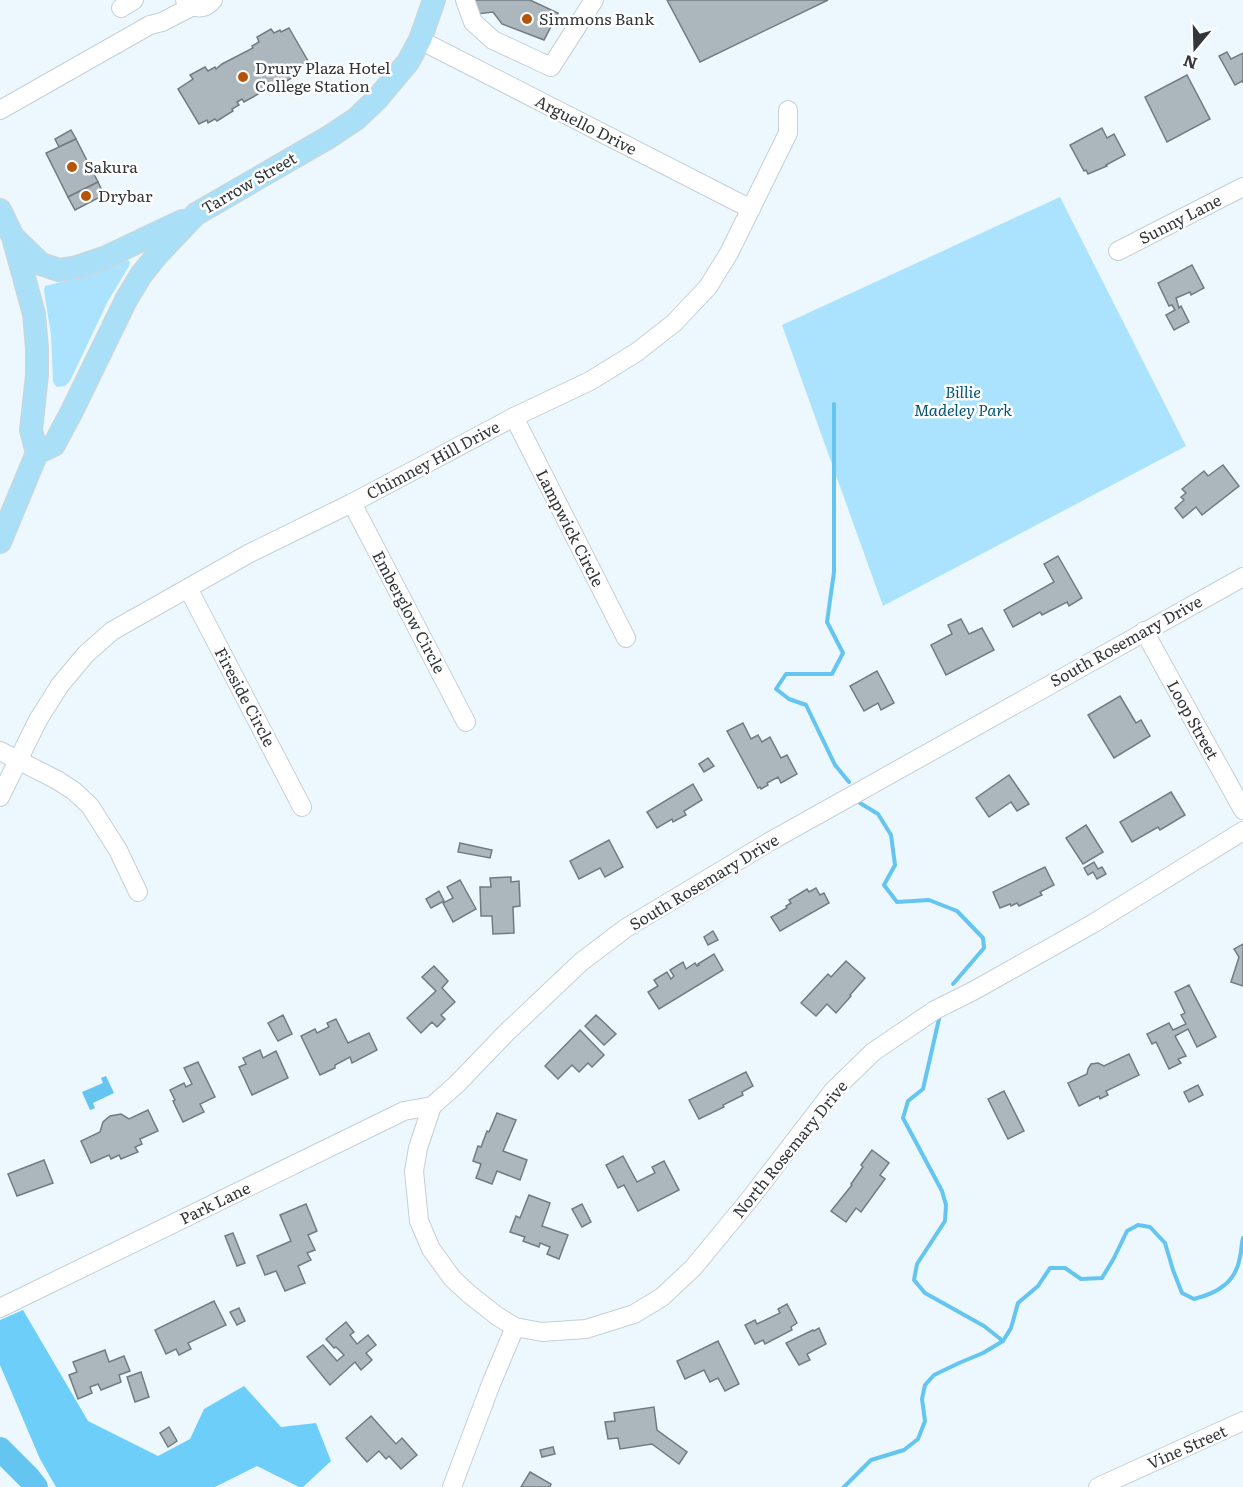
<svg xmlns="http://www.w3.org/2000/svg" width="1243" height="1487" font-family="Literata,serif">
	<rect width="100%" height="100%" fill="#ecf8fe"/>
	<g fill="#abe2fd">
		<polygon points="1060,197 1186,446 883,606 782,325"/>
		<polygon points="128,260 130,262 129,266 108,301 70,381 65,386 57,387 54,384 53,381 51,335 44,291 45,286 73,279 124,261"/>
	</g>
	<polygon fill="#6ecefa" points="23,1310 88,1421 158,1456 190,1439 204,1409 244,1386 281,1427 316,1423 331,1461 303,1487 299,1487 257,1466 215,1487 56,1487 40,1459 0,1365 0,1320"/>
	<polygon fill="#65c5f1" points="106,1076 114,1093 93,1103 95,1108 90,1110 82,1092 103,1083 101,1078"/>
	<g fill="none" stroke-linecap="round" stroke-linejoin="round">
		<g stroke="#65c5f1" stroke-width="4">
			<polyline points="834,404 834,572 827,622 843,653 832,674 786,674 776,689 789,699 806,705 835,765 849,782"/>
			<polyline points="860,803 878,814 891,835 895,865 884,885 897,902 929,900 957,911 983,938 984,948 953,984"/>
			<polyline points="939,1019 923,1089 908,1101 903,1118 942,1191 946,1205 945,1221 917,1264 914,1280 925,1293 984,1326 1003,1341"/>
			<path d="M844,1487L871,1460L904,1450L918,1439L925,1421L922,1399L925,1385L934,1375L959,1363L983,1353L1003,1341L1011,1328L1018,1303L1038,1286L1050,1268H1065L1081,1279L1102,1278L1114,1258L1127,1231L1138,1225L1150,1227L1165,1243L1173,1270L1182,1293L1194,1299C1218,1293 1236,1282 1240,1257C1242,1250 1241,1244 1243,1238"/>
		</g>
		<polyline stroke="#65c5f1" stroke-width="24" points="0,1449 29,1478 36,1487"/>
	</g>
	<g fill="#acb7bd" stroke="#717c82" stroke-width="1.5">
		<polygon points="473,0 530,0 558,13 544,40 502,24 493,12 477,14"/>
		<polygon points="667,0 828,0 700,62"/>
		<polygon points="289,28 308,61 299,66 301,70 297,72 298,74 282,84 281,82 273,86 272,83 268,85 269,88 244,102 242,99 237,102 239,105 232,109 233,111 217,121 215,119 208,123 207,120 199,124 178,89 193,79 190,75 205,67 208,71 215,67 216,69 222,64 253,48 252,46 259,42 257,37 271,29 274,33 280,30 281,32"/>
		<polygon points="1227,52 1231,59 1243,53 1243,83 1242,81 1235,85 1219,56"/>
		<polygon points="1187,75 1210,119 1167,142 1145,97"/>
		<polygon points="1102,128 1107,138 1114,134 1125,155 1106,165 1107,166 1088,174 1086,170 1084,171 1070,145"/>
		<polygon points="71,130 76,139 59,147 55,139"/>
		<polygon points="76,139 98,182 68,197 46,153"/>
		<polygon points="98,182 104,195 75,210 68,197"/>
		<polygon points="1192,265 1204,288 1191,295 1190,292 1176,298 1179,308 1181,306 1189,322 1174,330 1166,315 1175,310 1172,305 1169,306 1158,283"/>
		<polygon points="1223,465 1239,486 1202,515 1196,507 1183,518 1175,508 1184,500 1181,497 1186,493 1182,489 1204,471 1208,476"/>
		<polygon points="1058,556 1082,598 1069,606 1067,602 1042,615 1040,612 1013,627 1004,610 1054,582 1044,564"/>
		<polygon points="961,619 969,634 982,628 994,650 946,675 931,645 952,634 948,625"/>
		<polygon points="877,671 894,703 881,710 878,703 864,711 850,686"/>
		<polygon points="1120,696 1136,723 1141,720 1150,736 1114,758 1088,715"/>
		<polygon points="743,723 751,739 758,735 762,742 770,737 781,758 787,755 797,774 781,783 778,777 767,783 768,785 761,789 760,787 758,788 727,731"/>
		<polygon points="708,758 714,766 704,772 699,764"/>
		<polygon points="1009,775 1029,804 1017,811 1011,802 989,817 976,798"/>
		<polygon points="693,784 702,800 684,811 686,815 673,822 672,819 657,828 647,812"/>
		<polygon points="1171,792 1185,815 1160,830 1158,827 1132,842 1120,822"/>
		<polygon points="1086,825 1103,852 1083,864 1066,838"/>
		<polygon points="609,840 623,867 605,877 600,868 579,879 570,861"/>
		<polygon points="460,843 492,850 490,858 458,852"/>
		<polygon points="1094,862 1098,869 1102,867 1106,874 1097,879 1093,872 1088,875 1084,868"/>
		<polygon points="1045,867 1054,885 1040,892 1042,895 1019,906 1017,903 1011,906 1010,904 1000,908 993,892"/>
		<polygon points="511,877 511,882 519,881 520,906 513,907 514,933 493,934 492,916 481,916 480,887 491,887 490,878"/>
		<polygon points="460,880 476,909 453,922 443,903 453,898 447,887"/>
		<polygon points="816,888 820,895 824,893 829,903 780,931 771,917 787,908 786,906 791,903 789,900 807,889 809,892"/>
		<polygon points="439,891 444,901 431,908 426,899"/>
		<polygon points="713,931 718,940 708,945 704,937"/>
		<polygon points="1243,944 1243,986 1231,982 1239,957 1234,949"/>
		<polygon points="714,954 723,970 659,1009 648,992 658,986 654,980 667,972 671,979 674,976 670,970 683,962 686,969 695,963 697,966 699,965 698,964"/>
		<polygon points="846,961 865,978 850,995 851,996 836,1013 827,1004 816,1016 801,1003 828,974 831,977"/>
		<polygon points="434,966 448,981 442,988 455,1002 441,1015 445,1019 437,1027 432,1022 421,1033 407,1018 436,991 422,977"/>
		<polygon points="1189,985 1216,1037 1197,1047 1188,1029 1175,1036 1186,1056 1178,1059 1181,1063 1169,1069 1156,1042 1152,1044 1147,1034 1169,1023 1173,1030 1186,1024 1181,1015 1185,1013 1175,992"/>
		<polygon points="283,1015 292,1034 278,1041 268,1023"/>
		<polygon points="596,1015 616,1034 604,1045 585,1026"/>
		<polygon points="336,1019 348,1043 369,1033 377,1050 352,1063 350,1057 335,1065 335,1068 320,1075 301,1036 315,1029 317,1033 329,1027 327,1023"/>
		<polygon points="580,1030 604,1055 592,1067 588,1063 579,1072 572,1065 558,1079 545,1066"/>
		<polygon points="260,1050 263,1058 276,1051 288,1078 252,1095 239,1067 246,1064 243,1058"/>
		<polygon points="1129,1054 1139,1075 1106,1091 1108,1095 1100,1099 1099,1096 1079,1106 1068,1083 1087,1074 1088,1069 1091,1064 1098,1063 1104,1066"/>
		<polygon points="198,1062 215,1097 200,1104 204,1112 183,1122 173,1101 175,1100 170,1090 184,1083 186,1087 192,1084 184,1068"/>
		<polygon points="746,1072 753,1086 742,1092 743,1095 723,1105 724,1107 699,1119 689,1100"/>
		<polygon points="1198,1085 1203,1095 1189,1102 1184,1092"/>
		<polygon points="1004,1091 1024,1131 1008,1139 988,1099"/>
		<polygon points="148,1110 158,1131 140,1139 142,1144 135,1147 138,1152 121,1159 119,1155 111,1159 109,1155 91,1163 81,1141 100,1132 103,1122 110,1116 121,1114 129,1119"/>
		<polygon points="497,1113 516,1120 503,1151 527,1160 520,1180 497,1171 492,1184 476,1178 481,1164 473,1161 478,1146 481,1147 487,1131 489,1132"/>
		<polygon points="872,1150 889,1163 880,1175 885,1179 861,1212 856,1208 846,1222 831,1211 852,1185 851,1184 863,1167 861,1165"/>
		<polygon points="623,1156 637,1182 655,1173 652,1167 664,1161 679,1190 638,1211 624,1185 618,1188 606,1165"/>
		<polygon points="44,1160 53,1183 17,1196 8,1174"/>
		<polygon points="529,1195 550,1203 542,1226 568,1235 559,1259 547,1254 550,1247 540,1243 539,1247 523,1241 525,1237 510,1232 516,1216 520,1218"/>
		<polygon points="306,1204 317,1231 308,1235 315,1250 307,1253 311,1260 298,1266 305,1283 285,1291 276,1271 265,1275 257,1256 291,1241 280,1215"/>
		<polygon points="582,1204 591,1222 582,1227 572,1209"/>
		<polygon points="233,1233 245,1263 237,1266 225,1236"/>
		<polygon points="214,1301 226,1325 188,1343 191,1349 179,1355 176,1349 166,1354 155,1330"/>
		<polygon points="787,1304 797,1323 791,1327 792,1330 765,1344 763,1340 755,1344 745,1325 755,1320 757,1324 780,1313 778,1309"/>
		<polygon points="239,1308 245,1321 237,1325 230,1312"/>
		<polygon points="346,1322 354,1332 350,1335 357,1344 368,1335 376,1345 366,1353 372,1360 361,1370 355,1362 330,1385 307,1357 323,1345 337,1361 344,1355 336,1347 334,1348 326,1339"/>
		<polygon points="819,1328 826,1344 807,1354 810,1360 799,1365 786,1343 813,1330 814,1331"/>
		<polygon points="718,1341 739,1384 725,1391 718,1378 710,1382 704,1370 685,1379 677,1361"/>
		<polygon points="105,1350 109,1362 124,1356 130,1371 119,1375 121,1382 101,1390 98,1384 90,1387 92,1393 78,1399 69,1375 77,1372 73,1362"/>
		<polygon points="141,1372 149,1397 135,1402 127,1377"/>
		<polygon points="654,1407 657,1430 687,1452 679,1464 652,1444 620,1449 618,1438 608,1439 605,1422 615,1421 614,1413"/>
		<polygon points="371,1416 396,1444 402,1438 417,1455 401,1469 389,1456 386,1459 379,1451 367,1462 346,1438"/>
		<polygon points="169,1427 177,1441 168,1447 160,1433"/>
		<polygon points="553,1447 555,1454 542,1457 540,1450"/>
		<polygon points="530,1472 551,1484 550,1487 521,1487"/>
	</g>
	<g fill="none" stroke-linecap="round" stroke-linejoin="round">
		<g stroke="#c4d0d6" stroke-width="20">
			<g id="minor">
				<path d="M185,0C194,10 205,10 213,0"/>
				<polyline points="465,0 473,22 493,40 551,67 594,0"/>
				<polyline points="121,8 134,0"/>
				<polyline points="420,40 751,209"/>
				<polyline points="0,110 150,25 162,22 193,6"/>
				<polyline points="1118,251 1243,187"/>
				<polyline points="514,417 626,638"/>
				<polyline points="352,503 466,722"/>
				<polyline points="1243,577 769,842 626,928 581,962 505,1034 457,1084 432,1106 418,1148 414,1171 419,1221 431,1249 452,1278 469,1294 497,1316 515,1327 542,1332 586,1329 634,1314 662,1297 693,1268 749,1200 833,1091 873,1052 935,1010 975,990 1094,923 1243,831"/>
				<polyline points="188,588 302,807"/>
				<polyline points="1144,631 1243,810"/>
				<polyline points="0,751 57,780 74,791 90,806 118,850 138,892"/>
				<polyline points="0,797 38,720 60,685 86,654 112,631 250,553 352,503 514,417 590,381 637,352 674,323 708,287 729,253 788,133 788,110"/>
				<polyline points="0,1308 404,1111 432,1106"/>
				<polyline points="452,1487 491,1384 515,1327"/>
				<polyline points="1098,1487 1243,1421"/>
			</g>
		</g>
		<g stroke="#d2d3d4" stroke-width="24">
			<g id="major">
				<polyline points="0,210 13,237 34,314 37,348 37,375 31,430 37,453"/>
				<polyline points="14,238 41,264 59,270 77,267 104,258 182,221"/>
				<polyline points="0,542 37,453 54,445 72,411 126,300 141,275 158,254 196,214 329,137 356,119 377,99 408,62 420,40 434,0"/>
			</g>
		</g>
		<use href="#minor" stroke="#fff" stroke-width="18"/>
		<use href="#major" stroke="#aadff8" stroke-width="22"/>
	</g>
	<g fill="#b4550a" stroke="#fff" stroke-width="2">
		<circle cx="527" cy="19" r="6"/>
		<circle cx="243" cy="77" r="6"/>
		<circle cx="72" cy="167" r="6"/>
		<circle cx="86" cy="196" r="6"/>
	</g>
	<g text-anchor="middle" stroke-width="5" stroke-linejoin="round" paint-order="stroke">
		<g font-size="16" fill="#33373a" stroke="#fff" text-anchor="start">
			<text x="539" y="25">Simmons Bank</text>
			<text x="255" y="74">Drury Plaza Hotel<tspan x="255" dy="18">College Station</tspan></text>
			<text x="84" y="173">Sakura</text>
			<text x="98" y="202">Drybar</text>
		</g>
		<g font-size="16" fill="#33373a" stroke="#fff">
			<text transform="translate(586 125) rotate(27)" y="6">Arguello Drive</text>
			<text transform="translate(249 183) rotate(-30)" y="6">Tarrow Street</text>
			<text transform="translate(1180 219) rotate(-27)" y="6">Sunny Lane</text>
			<text transform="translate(433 460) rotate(-28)" y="6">Chimney Hill Drive</text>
			<text transform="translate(570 528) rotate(63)" y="6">Lampwick Circle</text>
			<text transform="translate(409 612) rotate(62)" y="6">Emberglow Circle</text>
			<text transform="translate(1126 641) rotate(-29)" y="6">South Rosemary Drive</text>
			<text transform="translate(245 697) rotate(62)" y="6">Fireside Circle</text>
			<text transform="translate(1193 720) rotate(61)" y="6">Loop Street</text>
			<text transform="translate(704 882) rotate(-31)" y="6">South Rosemary Drive</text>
			<text transform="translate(790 1149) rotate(-51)" y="6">North Rosemary Drive</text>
			<text transform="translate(215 1203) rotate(-26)" y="6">Park Lane</text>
			<text transform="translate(1187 1447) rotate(-24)" y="6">Vine Street</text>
		</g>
		<g font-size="16" font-style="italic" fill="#025673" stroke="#fff">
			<text x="963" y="398">Billie<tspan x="963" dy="18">Madeley Park</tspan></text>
		</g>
	</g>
	<g transform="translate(1195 48) rotate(199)" stroke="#ffffff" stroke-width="4.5" paint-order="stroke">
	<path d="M0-4.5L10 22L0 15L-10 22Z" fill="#33373a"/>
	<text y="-9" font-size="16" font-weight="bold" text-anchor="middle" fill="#33373a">N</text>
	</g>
</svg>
